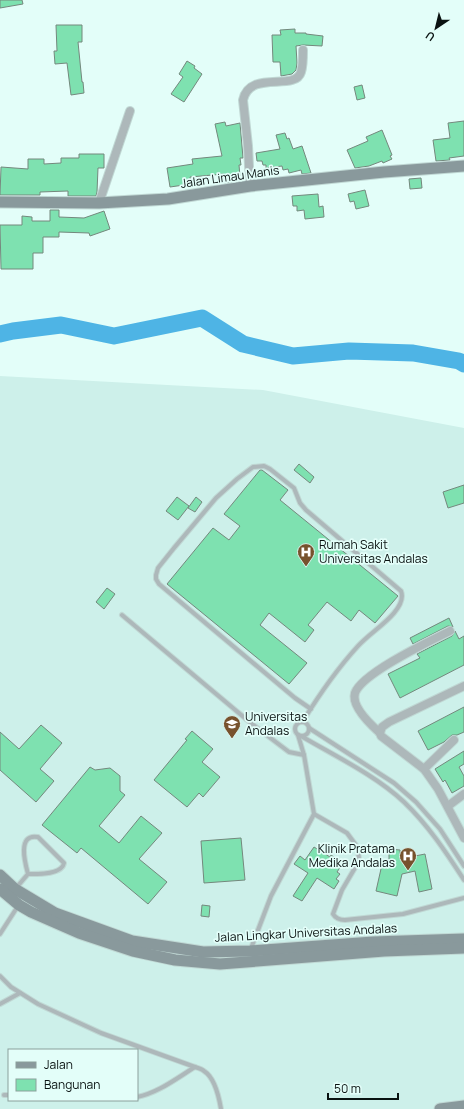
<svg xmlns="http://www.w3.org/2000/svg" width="464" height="1109" font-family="Manrope,sans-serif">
	<rect width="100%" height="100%" fill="#e3fef9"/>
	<path fill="#cdf0ea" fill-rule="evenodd" d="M0,376L263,390L464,428V1109H0ZM9,1050H137V1100H9Z"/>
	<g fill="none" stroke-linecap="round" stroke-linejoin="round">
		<polyline stroke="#4eb4e5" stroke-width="17" points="0,334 13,331 61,325 114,336 202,318 243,344 293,356 349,351 413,353 459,361 464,364"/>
	</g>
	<g fill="#7ee1b0" stroke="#74887d">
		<polygon points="0,0 22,0 23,4 0,8"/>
		<polygon points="56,25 82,25 82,42 78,42 82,82 83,82 84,93 71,95 67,63 55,64 54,51 57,51"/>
		<polygon points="295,29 295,33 306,33 306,34 323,36 322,46 303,45 296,46 297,63 296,70 292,74 281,76 280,62 273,62 272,35 281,35 280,30"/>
		<polygon points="187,61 195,66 194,68 202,74 184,102 171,94 183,77 179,74"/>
		<polygon points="362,85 365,98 357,100 354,87"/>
		<polygon points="464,121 464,156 449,158 450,160 436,161 433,140 450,138 448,123"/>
		<polygon points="225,122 226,126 240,123 243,158 240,158 241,165 239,165 240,176 232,176 232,182 225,183 224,174 190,177 191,184 170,187 167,168 193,164 192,159 222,156 215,124"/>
		<polygon points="382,130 392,155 390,156 392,159 383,163 382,161 369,166 355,168 347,150 368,141 366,137"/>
		<polygon points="285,133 287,139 289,138 293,149 302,146 311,173 302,174 301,170 289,173 288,169 283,170 282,166 266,168 266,165 263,165 262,161 257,161 256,153 280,149 276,135"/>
		<polygon points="79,154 104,154 104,168 98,168 97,192 96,196 68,196 68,191 40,192 40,195 0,195 1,167 28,169 28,159 44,159 44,164 61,163 61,158 79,158"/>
		<polygon points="421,178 422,188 410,189 409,179"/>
		<polygon points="365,190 369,206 356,209 354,201 350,202 348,194"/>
		<polygon points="318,194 319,207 323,206 324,217 305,219 304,210 297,211 297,206 293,206 292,196"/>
		<polygon points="50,210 59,210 59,217 84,218 104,211 110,229 90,236 89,233 59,232 59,237 43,237 43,253 33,253 33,269 1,269 0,225 22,225 22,216 32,217 32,221 50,221"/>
		<polygon points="299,464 314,477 310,483 294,470"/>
		<polygon points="260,470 262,470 288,490 280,500 398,596 375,623 359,610 351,621 327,602 308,625 314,630 305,642 269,613 260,625 307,663 289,684 167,584 213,528 229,540 240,526 224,514"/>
		<polygon points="464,485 464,503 448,508 443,492"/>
		<polygon points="177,497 189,506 178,520 166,511"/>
		<polygon points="196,497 202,502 195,512 188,508"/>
		<polygon points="107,588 115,594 104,609 96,602"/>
		<polygon points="449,618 453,627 448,626 413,644 410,638"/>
		<polygon points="455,631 459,639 464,636 464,665 400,698 388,674 420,658 417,654 452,636"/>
		<polygon points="464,707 464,732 457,735 452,735 444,742 428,750 418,731"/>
		<polygon points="41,725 62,743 40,769 54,781 36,802 0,770 0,732 19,749"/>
		<polygon points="192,731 213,749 202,762 220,777 203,797 199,793 187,807 154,780 187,740 185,739"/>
		<polygon points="464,751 464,764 459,767 464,776 464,786 452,793 445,780 443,782 435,769"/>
		<polygon points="90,767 95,770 110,768 120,776 120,791 125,795 99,826 119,843 141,816 162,833 139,859 167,882 148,904 81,848 77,853 42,825"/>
		<polygon points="241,838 245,880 204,883 201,841"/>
		<polygon points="314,847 330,857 331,855 343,863 337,872 340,874 336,879 339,881 334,889 317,878 302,901 293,896 308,873 294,864 300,856 305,860"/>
		<polygon points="389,849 400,850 400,859 425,854 432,889 419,892 415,871 402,874 397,896 376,891 383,860 389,862"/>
		<polygon points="202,905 210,906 209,917 201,916"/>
	</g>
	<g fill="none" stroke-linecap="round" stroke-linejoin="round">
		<g stroke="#c0d8d4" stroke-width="6">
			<g id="lane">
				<polyline points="122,615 252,724 289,752 304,755"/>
				<path d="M303,721C319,695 337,669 358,646C369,634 384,625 394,613C400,606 404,599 401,591L306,510L300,503L294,488L270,469L264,466L253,467L237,479L216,498L174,548L158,568L156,575V579L159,584L295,698L311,709"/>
				<circle cx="302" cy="729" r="7"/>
				<polyline points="309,728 394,783 416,802 440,829 464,866"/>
				<path d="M301,736C335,756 375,775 404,802C428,825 446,852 464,880"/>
				<path d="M314,814L347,833L358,848L359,861L342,890L333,914C336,919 340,920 345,920L403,914L464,898"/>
				<path d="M16,888L28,874C37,874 62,875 64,863L38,837C17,833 25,863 28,874"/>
				<polyline points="0,934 18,906"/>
				<polyline points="250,951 271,896 314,814 304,755 298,735"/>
				<path d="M0,976L11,987L38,1004L101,1033L195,1067C198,1068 202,1069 204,1071C215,1078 219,1097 221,1109"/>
				<polyline points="0,1004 20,993"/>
				<polyline points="4,1095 9,1095"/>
				<path d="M137,1097C158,1093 177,1078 195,1067"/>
			</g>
		</g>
		<g stroke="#c0d8d4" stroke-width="10">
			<g id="street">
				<path d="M250,186L248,146L243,100C250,69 295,92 301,72C303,66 303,57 303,50"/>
				<polyline points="99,203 130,111"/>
				<polyline points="464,686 389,722 382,727 380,733 381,736 424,769 438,789 464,838"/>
				<path d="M380,733C371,725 351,706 355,693C362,673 430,641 450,631"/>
				<polyline points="424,769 454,740"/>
				<polyline points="448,806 464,794"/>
			</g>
		</g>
		<g stroke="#c0d8d4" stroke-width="13">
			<g id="secondary">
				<polyline points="0,202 99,203 168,199 250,186 384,172 464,166"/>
				<polyline points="0,875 15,889 55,913 132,941 203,952 250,951 373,942 464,939"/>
				<polyline points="0,889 19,905 31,912 79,933 133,951 175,960 220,964 384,951 464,948"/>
				<polyline points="440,1109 464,1106"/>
			</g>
		</g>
		<use href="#lane" stroke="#adb8ba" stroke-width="4"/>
		<use href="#street" stroke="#adb8ba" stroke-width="8"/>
		<use href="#secondary" stroke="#89999c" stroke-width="11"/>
	</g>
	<defs>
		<g id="hospital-pin" transform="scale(0.9)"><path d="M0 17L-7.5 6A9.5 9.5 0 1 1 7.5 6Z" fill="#77522d" stroke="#e3fef9"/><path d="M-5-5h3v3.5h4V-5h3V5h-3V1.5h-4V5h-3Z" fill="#fff"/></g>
		<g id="university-pin" transform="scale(0.9)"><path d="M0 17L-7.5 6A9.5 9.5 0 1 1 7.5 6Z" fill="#77522d" stroke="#e3fef9"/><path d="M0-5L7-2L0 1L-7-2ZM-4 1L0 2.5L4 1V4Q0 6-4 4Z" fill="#fff"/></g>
	</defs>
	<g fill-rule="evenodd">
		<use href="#hospital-pin" x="306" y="552"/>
		<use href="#university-pin" x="232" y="724"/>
		<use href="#hospital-pin" x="408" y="856"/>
	</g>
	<g text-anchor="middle" stroke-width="3.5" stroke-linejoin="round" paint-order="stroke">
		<g font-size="12" fill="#091211" stroke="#e3fef9">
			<text transform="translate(230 177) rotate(-8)" y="4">Jalan Limau Manis</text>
			<text transform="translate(306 933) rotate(-3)" y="4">Jalan Lingkar Universitas Andalas</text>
		</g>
		<g font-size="12" fill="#091211" stroke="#e3fef9" text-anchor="start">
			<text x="319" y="549">Rumah Sakit<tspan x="319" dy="14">Universitas Andalas</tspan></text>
			<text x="245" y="721">Universitas<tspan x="245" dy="14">Andalas</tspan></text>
			<text x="395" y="853" text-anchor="end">Klinik Pratama<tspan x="395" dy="14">Medika Andalas</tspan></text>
		</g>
	</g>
	<rect x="8" y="1049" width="130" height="52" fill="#e3fef9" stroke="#8ca09c"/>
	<rect x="16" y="1062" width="20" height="6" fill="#89999c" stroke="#8ca09c"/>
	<text x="44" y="1069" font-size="12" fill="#091211">Jalan</text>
	<rect x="16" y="1079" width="20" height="12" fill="#7ee1b0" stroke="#8ca09c"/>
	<text x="44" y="1089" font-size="12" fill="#091211">Bangunan</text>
	<g transform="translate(436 28) rotate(215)" stroke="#e3fef9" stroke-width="3" paint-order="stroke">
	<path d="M0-3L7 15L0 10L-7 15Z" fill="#091211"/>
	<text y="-6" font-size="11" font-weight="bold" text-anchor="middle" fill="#091211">U</text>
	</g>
	<path d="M328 1093v6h70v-6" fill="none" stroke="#091211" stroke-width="2"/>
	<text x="334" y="1093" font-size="12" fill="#091211" stroke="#e3fef9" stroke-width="3" paint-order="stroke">50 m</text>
</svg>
